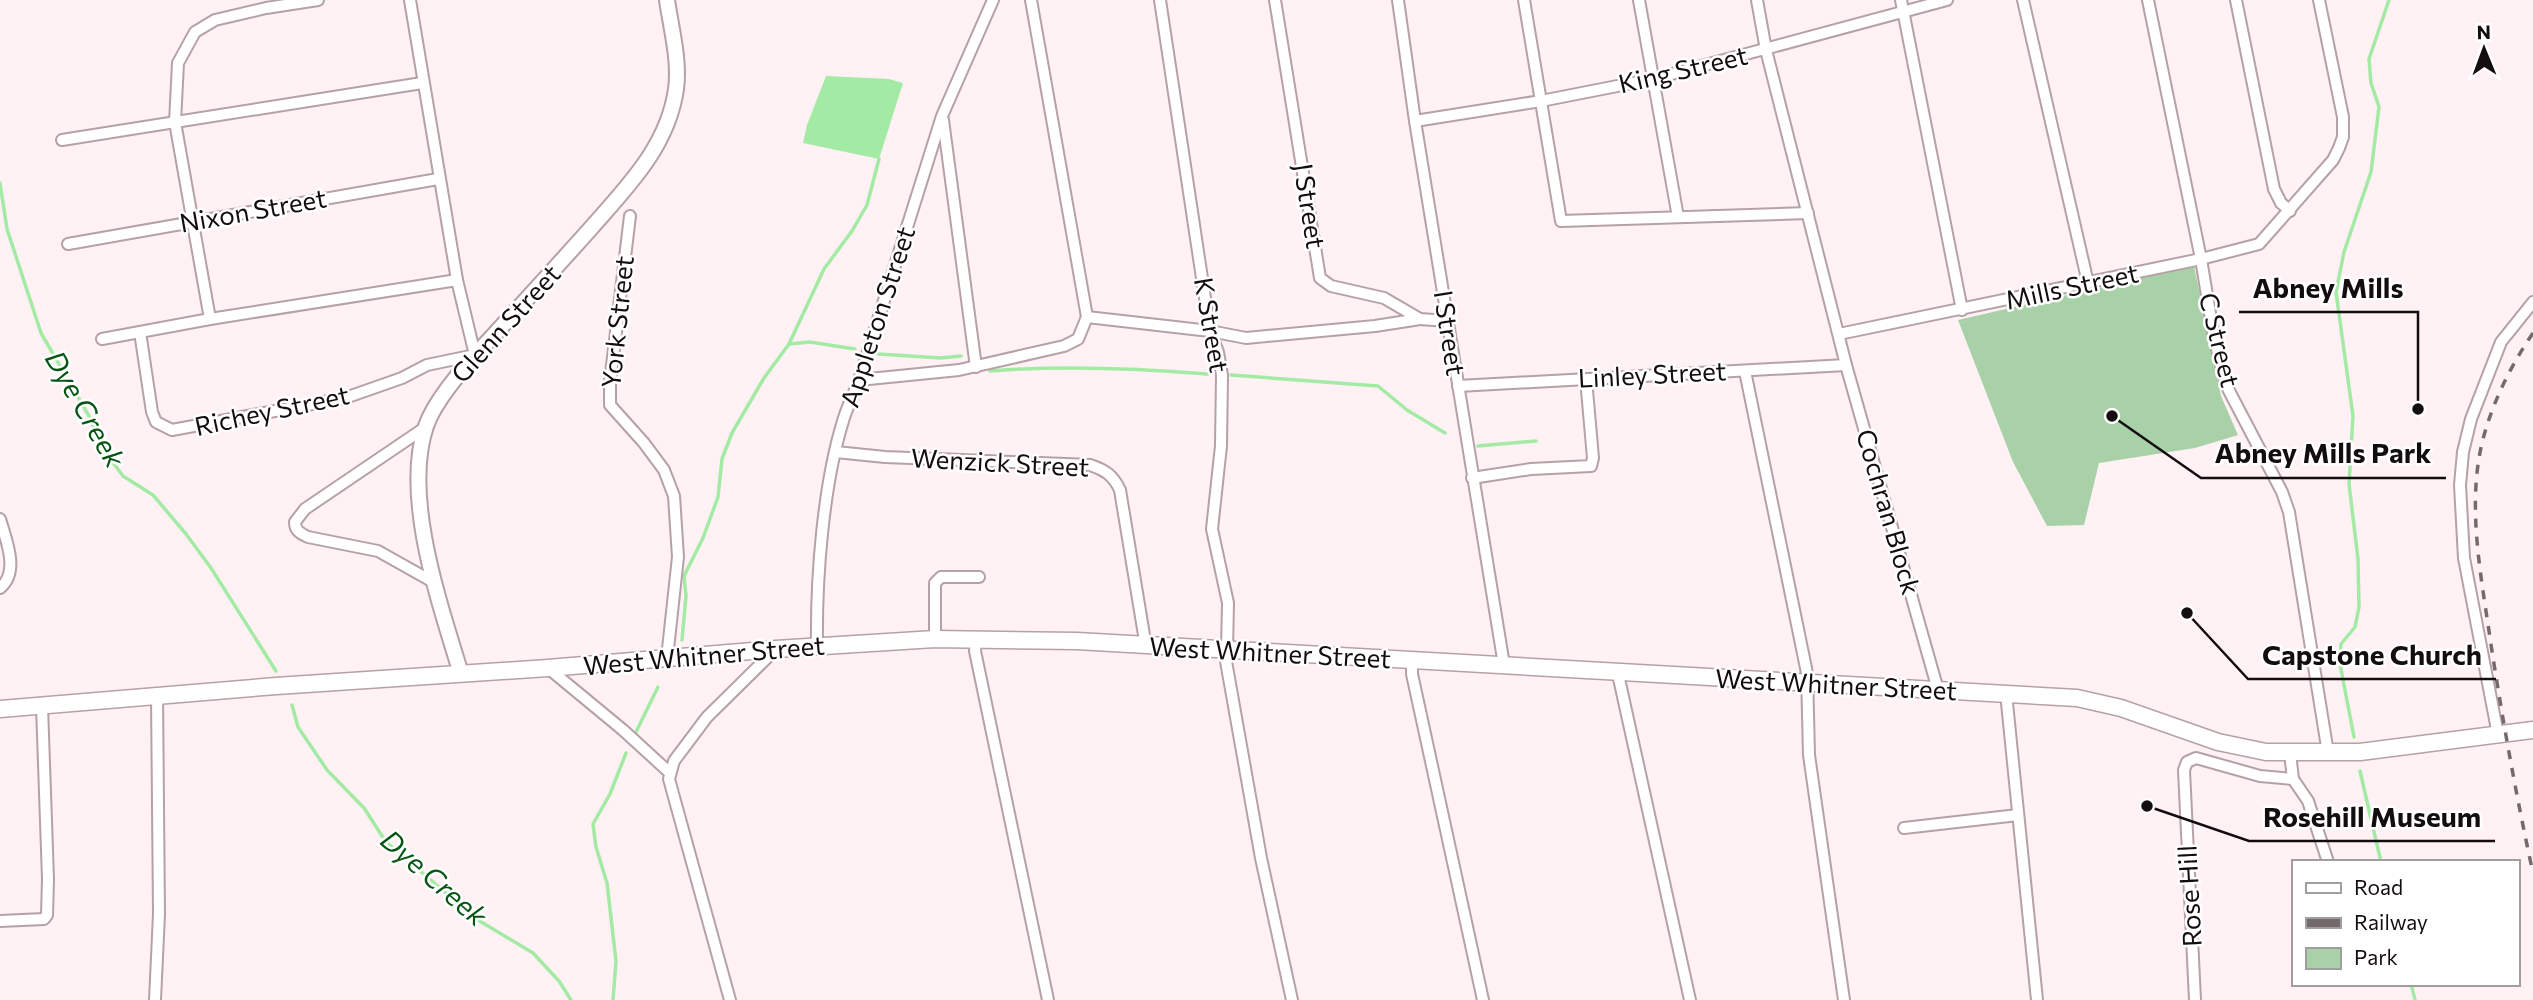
<svg xmlns="http://www.w3.org/2000/svg" width="2533" height="1000" font-family="Commissioner,sans-serif">
	<rect width="100%" height="100%" fill="#fff1f4"/>
	<polygon fill="#a8d1a8" points="2194,266 2221,396 2238,435 2195,448 2099,463 2084,525 2047,526 2013,462 1958,320"/>
	<polygon fill="#a3eaa4" points="826,76 889,79 903,83 879,159 803,143 807,125"/>
	<g fill="none" stroke-linecap="round" stroke-linejoin="round">
		<g stroke="#a3eaa4" stroke-width="3.5">
			<polyline points="0,183 7,229 41,333 89,416 100,445 123,476 153,495 186,534 211,568 276,671"/>
			<polyline points="789,344 810,342 855,349"/>
			<polyline points="878,354 941,358 961,356"/>
			<path d="M990,371C1063,365 1135,368 1208,374"/>
			<polyline points="1231,375 1378,386 1407,410 1445,433"/>
			<polyline points="1478,446 1536,441"/>
			<polyline points="682,640 686,596 684,576 703,538 718,497 722,459 732,433 764,378 789,344 824,269 852,231 867,205 879,159"/>
			<polyline points="292,705 298,727 327,770 364,808 386,842 478,920 533,953 559,981 571,1000"/>
			<polyline points="635,734 658,687"/>
			<polyline points="2354,737 2340,664 2341,644 2355,627 2359,607 2358,559 2349,484 2353,416 2336,292 2344,252 2371,172 2379,107 2371,83 2369,59 2389,0"/>
			<polyline points="2360,771 2381,862"/>
			<polyline points="2411,984 2415,1000"/>
			<polyline points="613,1000 616,961 607,883 596,847 593,824 610,794 626,753"/>
		</g>
		<g stroke="#b5a1a6" stroke-width="14">
			<g id="minor">
				<polyline points="1031,0 1087,317"/>
				<polyline points="1160,0 1210,331 1218,352 1222,375 1221,446 1212,529 1228,603 1227,650"/>
				<polyline points="1275,0 1320,278 1331,286 1384,298 1420,319 1447,321"/>
				<polyline points="1398,0 1415,121 1504,665"/>
				<polyline points="1524,0 1561,221 1808,213"/>
				<polyline points="1639,0 1678,217"/>
				<polyline points="1757,0 1766,50 1846,365 1938,690"/>
				<polyline points="1901,0 1962,310"/>
				<polyline points="2023,0 2088,283"/>
				<polyline points="2148,0 2201,259 2214,337 2226,385 2282,492 2289,512 2328,753"/>
				<polyline points="2236,0 2274,189 2281,203 2290,211"/>
				<polyline points="943,120 976,367"/>
				<polyline points="1415,121 1541,101 1653,79 1947,0"/>
				<polyline points="62,140 422,83"/>
				<polyline points="630,216 610,382 610,405 644,443 664,470 674,496 678,557 667,658"/>
				<polyline points="68,244 438,179"/>
				<polyline points="210,319 175,122 178,63 195,32 215,20 266,8 318,0"/>
				<polyline points="140,332 152,412 156,422 172,430 345,398 402,378 427,365 475,355 457,280 410,0"/>
				<polyline points="1839,334 2201,259 2259,244 2333,160 2339,148 2343,137 2343,117 2319,0"/>
				<polyline points="102,339 210,319 457,280"/>
				<polyline points="1745,371 1807,673 1809,755 1844,1000"/>
				<polyline points="859,380 959,370 1064,346 1078,339 1087,317 1210,331 1246,338 1375,326 1420,319"/>
				<polyline points="1458,386 1846,365"/>
				<path d="M426,427L305,509L295,522C295,531 300,533 308,537L378,551L435,583"/>
				<path d="M836,452L885,457L1090,465C1105,470 1113,475 1120,490L1146,647"/>
				<polyline points="1472,478 1531,469 1591,466 1593,458 1586,379"/>
				<path d="M0,519C6,540 20,572 0,588"/>
				<polyline points="935,639 935,583 941,577 979,577"/>
				<polyline points="976,639 975,651 1048,1000"/>
				<path d="M817,646C816,578 823,486 843,421C847,407 854,394 859,380L942,116L993,0"/>
				<polyline points="1224,650 1261,858 1292,1000"/>
				<polyline points="1412,660 1412,674 1483,1000"/>
				<polyline points="548,668 623,730 670,773"/>
				<polyline points="1618,674 1690,1000"/>
				<polyline points="2006,693 2037,1000"/>
				<polyline points="2498,735 2464,558 2460,485 2463,452 2471,419 2501,342 2533,302"/>
				<polyline points="2293,779 2308,801 2328,862"/>
				<polyline points="1904,828 2018,815"/>
				<polyline points="0,921 44,919 47,915 48,879 42,706"/>
				<polyline points="155,1000 159,914 157,695"/>
				<polyline points="730,1000 669,779 674,761 707,717 776,649"/>
				<polyline points="2195,1000 2184,770 2187,762 2196,758 2260,776 2293,779 2290,753"/>
			</g>
		</g>
		<g stroke="#b5a1a6" stroke-width="18">
			<path id="tertiary" d="M461,674C440,604 402,497 426,426C436,397 471,359 492,337C526,300 559,264 592,227C628,186 668,146 676,89C680,61 671,28 667,0"/>
		</g>
		<g stroke="#b5a1a6" stroke-width="19">
			<polyline id="secondary" points="0,709 276,686 548,668 776,649 935,639 1077,641 2077,698 2121,708 2218,742 2266,752 2360,752 2533,730"/>
		</g>
		<use href="#minor" stroke="#fff" stroke-width="10"/>
		<use href="#tertiary" stroke="#fff" stroke-width="14"/>
		<use href="#secondary" stroke="#fff" stroke-width="16"/>
		<path stroke="#746a6c" stroke-width="3.5" stroke-dasharray="9 9" stroke-linecap="butt" d="M2533,333C2510,367 2492,403 2482,443C2467,507 2481,575 2490,638C2502,717 2516,795 2533,873"/>
	</g>
	<g text-anchor="middle" stroke-width="5" stroke-linejoin="round" paint-order="stroke">
		<g font-size="26" fill="#140d0f" stroke="#fff">
			<text transform="translate(1683 70) rotate(-13)" y="9">King Street</text>
			<text transform="translate(1309 206) rotate(81)" y="9">J Street</text>
			<text transform="translate(253 211) rotate(-10)" y="9">Nixon Street</text>
			<text transform="translate(2072 287) rotate(-12)" y="9">Mills Street</text>
			<text transform="translate(878 317) rotate(-72)" y="9">Appleton Street</text>
			<text transform="translate(618 322) rotate(-84)" y="9">York Street</text>
			<text transform="translate(506 324) rotate(-48)" y="9">Glenn Street</text>
			<text transform="translate(1211 325) rotate(80)" y="9">K Street</text>
			<text transform="translate(1449 333) rotate(81)" y="9">I Street</text>
			<text transform="translate(2219 340) rotate(76)" y="9">C Street</text>
			<text transform="translate(1652 375) rotate(-3)" y="9">Linley Street</text>
			<text transform="translate(272 411) rotate(-12)" y="9">Richey Street</text>
			<text transform="translate(1000 463) rotate(3)" y="9">Wenzick Street</text>
			<text transform="translate(1888 512) rotate(74)" y="9">Cochran Block</text>
			<text transform="translate(1270 653) rotate(3)" y="9">West Whitner Street</text>
			<text transform="translate(704 656) rotate(-5)" y="9">West Whitner Street</text>
			<text transform="translate(1836 685) rotate(3)" y="9">West Whitner Street</text>
			<text transform="translate(2190 896) rotate(-93)" y="9">Rose Hill</text>
		</g>
		<g font-size="28" font-style="italic" fill="#065514" stroke="#fff">
			<text transform="translate(85 409) rotate(60)" y="10">Dye Creek</text>
			<text transform="translate(434 878) rotate(41)" y="10">Dye Creek</text>
		</g>
	</g>
	<path fill="none" stroke="#140d0f" stroke-width="2.5" d="M2418 409L2418 312H2239M2112 416L2201 478H2446M2187 613L2248 679H2496M2147 806L2249 841H2495"/>
	<g fill="#140d0f" stroke="#fff" stroke-width="2.5">
		<circle cx="2418" cy="409" r="7"/>
		<circle cx="2112" cy="416" r="7"/>
		<circle cx="2187" cy="613" r="7"/>
		<circle cx="2147" cy="806" r="7"/>
	</g>
	<g font-size="28" text-anchor="middle" font-weight="bold" fill="#140d0f" stroke="#fff" stroke-width="5" stroke-linejoin="round" paint-order="stroke">
		<text x="2328" y="298">Abney Mills</text>
		<text x="2323" y="463">Abney Mills Park</text>
		<text x="2372" y="665">Capstone Church</text>
		<text x="2372" y="827">Rosehill Museum</text>
	</g>
	<rect x="2292" y="860" width="228" height="126" fill="#ffffff" stroke="#a19e9f" stroke-width="2"/>
	<rect x="2306" y="883" width="35" height="10" fill="#ffffff" stroke="#a19e9f" stroke-width="2"/>
	<text x="2354" y="895" font-size="21" fill="#140d0f">Road</text>
	<rect x="2306" y="918" width="35" height="10" fill="#746a6c" stroke="#a19e9f" stroke-width="2"/>
	<text x="2354" y="930" font-size="21" fill="#140d0f">Railway</text>
	<rect x="2306" y="948" width="35" height="21" fill="#a8d1a8" stroke="#a19e9f" stroke-width="2"/>
	<text x="2354" y="965" font-size="21" fill="#140d0f">Park</text>
	<g transform="translate(2484 49) rotate(359)" stroke="#ffffff" stroke-width="5" paint-order="stroke">
	<path d="M0-5L12 26L0 18L-12 26Z" fill="#140d0f"/>
	<text y="-10" font-size="19" font-weight="bold" text-anchor="middle" fill="#140d0f">N</text>
	</g>
</svg>
